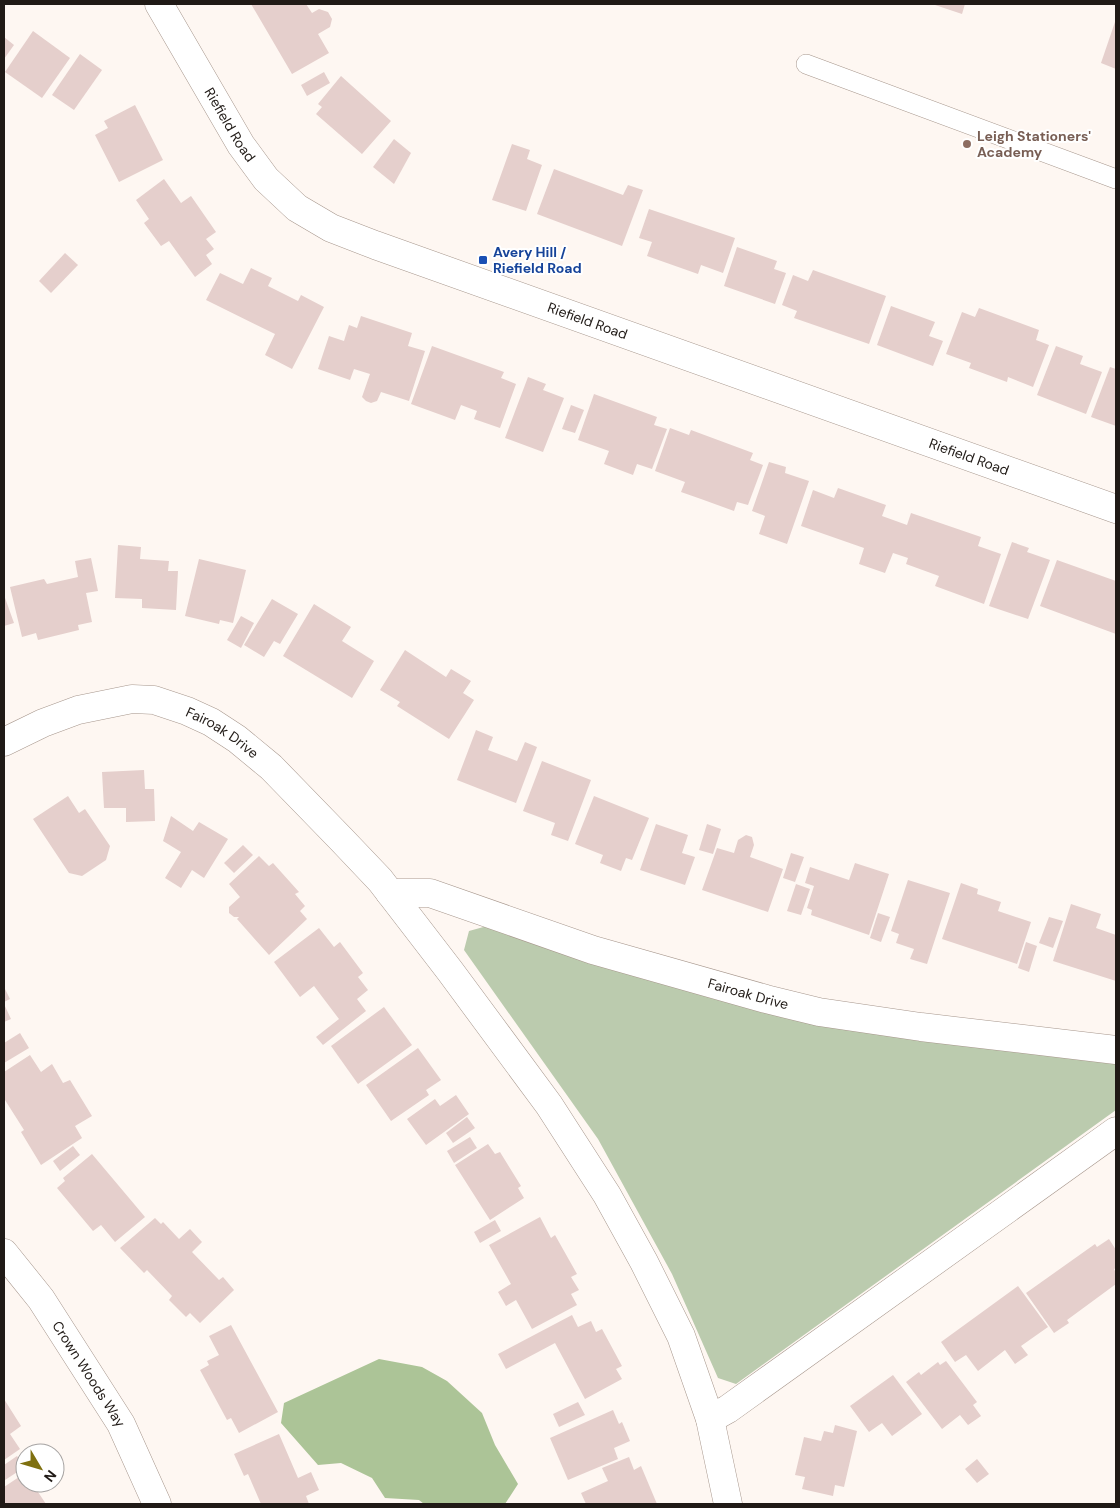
<svg xmlns="http://www.w3.org/2000/svg" width="1120" height="1508" font-family="'DM Sans',sans-serif">
	<rect width="100%" height="100%" fill="#fef7f2"/>
	<polygon fill="#bbcbae" points="487,926 571,951 1116,1059 1116,1110 736,1384 718,1378 672,1274 598,1139 464,950 469,931"/>
	<polygon fill="#acc497" points="379,1359 422,1367 447,1381 482,1413 495,1445 518,1484 505,1504 424,1504 419,1500 385,1498 372,1478 341,1463 318,1465 281,1423 284,1403"/>
	<g fill="#e5cfcc">
		<polygon points="251,4 306,4 312,13 319,9 328,12 332,19 330,27 318,34 329,53 292,74"/>
		<polygon points="932,4 965,4 962,14"/>
		<polygon points="1116,19 1116,69 1101,63"/>
		<polygon points="33,31 70,58 42,98 5,72"/>
		<polygon points="4,37 14,45 4,59"/>
		<polygon points="80,54 102,70 74,110 52,95"/>
		<polygon points="324,72 330,83 307,96 301,85"/>
		<polygon points="341,76 391,121 362,154 316,114 322,107 318,104"/>
		<polygon points="135,105 163,160 119,182 95,135 108,128 104,121"/>
		<polygon points="394,139 411,153 394,184 373,167"/>
		<polygon points="512,144 530,150 527,159 542,165 526,211 492,200"/>
		<polygon points="554,169 623,195 628,185 643,190 622,246 537,214"/>
		<polygon points="164,179 181,203 191,196 216,232 206,239 214,249 206,255 212,264 195,277 169,241 161,246 144,223 149,219 136,200"/>
		<polygon points="649,209 735,238 723,273 701,265 698,274 647,256 652,242 639,238"/>
		<polygon points="737,247 777,261 774,269 786,273 775,304 724,286"/>
		<polygon points="65,253 78,265 51,293 39,281"/>
		<polygon points="251,268 272,278 268,286 298,301 301,295 324,307 292,369 265,355 275,334 206,300 220,273 243,284"/>
		<polygon points="813,270 886,296 869,344 794,318 797,311 782,305 793,275 808,281"/>
		<polygon points="891,306 935,322 929,336 943,341 933,366 877,345"/>
		<polygon points="979,308 1039,330 1036,340 1049,345 1033,387 1008,377 1007,382 969,368 971,363 946,354 962,312 975,317"/>
		<polygon points="361,316 412,333 408,346 425,351 409,401 381,392 377,401 371,403 366,401 362,397 370,374 354,369 350,380 318,369 329,336 344,341 349,325 357,328"/>
		<polygon points="432,346 504,372 501,378 516,384 500,428 474,419 477,411 461,405 455,420 411,404"/>
		<polygon points="1056,346 1083,356 1080,364 1102,372 1086,414 1037,395"/>
		<polygon points="1110,367 1116,369 1116,426 1091,417"/>
		<polygon points="528,377 546,384 543,390 564,398 543,452 505,438"/>
		<polygon points="594,394 657,417 654,425 667,429 652,469 637,464 633,475 604,464 609,451 578,440"/>
		<polygon points="571,405 584,410 575,433 562,429"/>
		<polygon points="670,428 689,435 691,430 753,453 750,460 763,465 748,505 737,502 734,511 701,499 681,492 685,482 655,471"/>
		<polygon points="769,462 786,467 785,473 809,481 787,544 759,534 765,516 752,511"/>
		<polygon points="838,488 886,505 882,516 907,525 911,513 981,537 978,546 1001,554 984,604 935,586 939,576 906,564 908,558 893,553 885,573 859,564 864,548 801,526 813,490 834,498"/>
		<polygon points="1012,542 1029,548 1027,552 1050,560 1028,619 989,606"/>
		<polygon points="118,545 141,547 140,559 169,561 168,571 178,571 176,610 142,608 142,599 115,598"/>
		<polygon points="91,558 98,591 86,593 92,622 78,625 79,630 38,640 36,633 22,637 10,587 44,579 47,584 78,577 75,561"/>
		<polygon points="199,559 246,570 233,623 220,620 219,624 185,616"/>
		<polygon points="1057,560 1116,581 1116,634 1040,606"/>
		<polygon points="4,595 14,623 4,626"/>
		<polygon points="272,599 298,614 280,644 274,641 264,657 244,645"/>
		<polygon points="314,604 351,627 342,641 374,661 352,698 283,656"/>
		<polygon points="241,616 254,623 241,648 227,640"/>
		<polygon points="405,650 446,677 451,669 471,681 463,693 474,700 449,739 397,706 400,702 380,690"/>
		<polygon points="476,730 493,737 488,750 517,761 525,742 537,747 516,803 457,780"/>
		<polygon points="542,761 591,780 568,841 551,835 555,823 523,811"/>
		<polygon points="144,770 145,789 154,789 155,821 126,822 126,808 104,808 102,772"/>
		<polygon points="68,796 79,813 85,809 110,846 106,860 82,876 69,873 33,819"/>
		<polygon points="594,796 649,818 632,860 626,858 621,871 600,863 603,855 575,844"/>
		<polygon points="171,816 193,831 199,822 228,839 204,878 192,870 181,888 165,878 181,852 163,841"/>
		<polygon points="656,824 688,835 682,853 695,857 685,885 640,870"/>
		<polygon points="707,824 721,829 713,854 699,850"/>
		<polygon points="746,835 752,837 754,845 750,857 783,869 768,912 702,890 717,848 734,853 738,840"/>
		<polygon points="243,845 253,855 234,873 224,863"/>
		<polygon points="791,853 804,857 795,882 783,878"/>
		<polygon points="259,856 269,866 273,863 299,892 295,894 305,906 300,911 307,919 269,955 237,919 239,917 234,917 229,913 229,907 240,897 229,884"/>
		<polygon points="855,863 889,874 869,935 811,915 812,910 807,908 814,886 805,883 810,867 849,880"/>
		<polygon points="908,880 950,893 927,964 910,959 914,949 896,943 899,934 891,931"/>
		<polygon points="961,883 978,889 977,894 1001,902 998,911 1031,922 1017,964 942,939"/>
		<polygon points="796,884 810,889 801,915 787,911"/>
		<polygon points="1071,904 1101,914 1096,928 1116,935 1116,981 1053,961"/>
		<polygon points="878,913 890,917 881,942 870,938"/>
		<polygon points="1049,917 1063,921 1053,948 1039,943"/>
		<polygon points="319,928 334,947 340,942 363,973 358,977 368,990 357,999 366,1011 323,1045 316,1037 339,1019 314,986 300,997 274,962"/>
		<polygon points="1026,942 1037,946 1029,972 1018,968"/>
		<polygon points="4,987 10,999 4,1002"/>
		<polygon points="4,1004 11,1019 4,1022"/>
		<polygon points="384,1007 412,1045 358,1084 331,1046"/>
		<polygon points="20,1033 29,1048 4,1063 4,1043"/>
		<polygon points="418,1048 441,1080 426,1090 429,1095 391,1121 366,1085"/>
		<polygon points="30,1055 41,1072 52,1064 63,1083 70,1080 92,1116 75,1126 82,1138 41,1165 21,1132 24,1130 5,1100 4,1101 4,1072"/>
		<polygon points="456,1095 469,1114 426,1145 407,1119 435,1099 440,1106"/>
		<polygon points="467,1117 475,1128 453,1143 446,1133"/>
		<polygon points="470,1137 477,1148 454,1163 447,1151"/>
		<polygon points="488,1144 495,1154 500,1152 521,1186 518,1188 524,1198 490,1220 455,1165"/>
		<polygon points="73,1146 80,1155 60,1171 53,1161"/>
		<polygon points="92,1154 145,1217 115,1242 101,1225 93,1231 57,1188 65,1181 63,1178"/>
		<polygon points="540,1217 551,1238 555,1235 577,1274 571,1277 579,1290 571,1294 577,1305 532,1329 516,1300 506,1306 498,1292 511,1284 489,1245"/>
		<polygon points="155,1218 161,1224 163,1222 179,1239 190,1229 202,1242 192,1252 219,1280 223,1277 234,1290 200,1323 190,1313 186,1317 169,1300 172,1296 147,1270 144,1273 120,1248"/>
		<polygon points="495,1220 501,1231 480,1243 474,1232"/>
		<polygon points="1109,1239 1116,1250 1116,1268 1114,1269 1116,1273 1116,1284 1067,1320 1069,1323 1054,1333 1026,1293 1095,1244 1097,1247"/>
		<polygon points="1018,1286 1048,1327 1021,1346 1028,1355 1015,1364 1005,1350 978,1371 966,1355 955,1362 941,1342"/>
		<polygon points="572,1315 578,1327 591,1321 596,1332 602,1329 622,1366 616,1369 622,1379 585,1399 555,1343 506,1369 498,1354"/>
		<polygon points="231,1325 278,1412 239,1433 231,1418 227,1420 200,1370 209,1365 207,1361 219,1355 209,1336"/>
		<polygon points="946,1361 977,1402 973,1405 981,1416 968,1425 960,1415 942,1429 906,1382 919,1372 921,1375 938,1362 940,1365"/>
		<polygon points="893,1375 922,1414 892,1436 882,1423 869,1432 850,1406"/>
		<polygon points="4,1399 21,1426 10,1434 20,1449 4,1460"/>
		<polygon points="578,1402 585,1415 559,1427 553,1414"/>
		<polygon points="613,1410 619,1424 622,1422 630,1441 614,1448 618,1459 568,1480 550,1438"/>
		<polygon points="835,1425 857,1431 844,1487 835,1485 833,1496 802,1489 805,1477 795,1475 804,1437 821,1441 824,1431 833,1433"/>
		<polygon points="279,1434 298,1478 311,1472 319,1490 306,1496 309,1504 261,1504 248,1474 244,1476 234,1454"/>
		<polygon points="17,1456 25,1467 5,1480 4,1465"/>
		<polygon points="629,1457 634,1470 641,1466 657,1504 586,1504 581,1493 608,1481 602,1468"/>
		<polygon points="977,1459 989,1474 977,1483 965,1469"/>
		<polygon points="25,1473 25,1483 32,1483 46,1504 4,1504 4,1487"/>
	</g>
	<g fill="none" stroke-linecap="round" stroke-linejoin="round">
		<g stroke="#a7978d" stroke-width="20">
			<polyline id="lane" points="806,64 1116,179"/>
		</g>
		<g stroke="#a7978d" stroke-width="29">
			<g id="street">
				<path id="s1" d="M4,742L43,723L78,710L132,699L154,700L187,711L211,722L237,739L271,767L341,839L380,880L450,971L549,1105L607,1195L644,1262L681,1336L710,1419L728,1504"/>
				<path id="s2" d="M390,893H430L593,950L766,999L819,1012L921,1027L1116,1050"/>
				<path id="s3" d="M4,1253L41,1299L121,1424L157,1504"/>
				<polyline points="710,1419 728,1409 1116,1131"/>
			</g>
		</g>
		<g stroke="#a7978d" stroke-width="29">
			<g id="secondary">
				<path id="s4" d="M159,4L241,145L266,179L297,208L331,228L375,245L1116,509"/>
			</g>
		</g>
		<use href="#lane" stroke="#fff" stroke-width="19"/>
		<use href="#street" stroke="#fff" stroke-width="28"/>
		<use href="#secondary" stroke="#fff" stroke-width="28"/>
	</g>
	<circle fill="#8d6e63" stroke="#fff" stroke-width="2" cx="967" cy="144" r="5"/>
	<rect fill="#1a4fb4" stroke="#fff" stroke-width="2" x="478" y="255" width="10" height="10" rx="2.5"/>
	<g text-anchor="middle" stroke-width="4" stroke-linejoin="round" paint-order="stroke">
		<g font-size="14" fill="#201a16" stroke="#fff">
			<text dy="5" stroke="none"><textPath href="#s4" startOffset="140">Riefield Road</textPath></text>
			<text dy="5" stroke="none"><textPath href="#s4" startOffset="560">Riefield Road</textPath></text>
			<text dy="5" stroke="none"><textPath href="#s4" startOffset="965">Riefield Road</textPath></text>
			<text dy="5" stroke="none"><textPath href="#s1" startOffset="234">Fairoak Drive</textPath></text>
			<text dy="5" stroke="none"><textPath href="#s2" startOffset="374">Fairoak Drive</textPath></text>
			<text dy="5" stroke="none"><textPath href="#s3" startOffset="148">Crown Woods Way</textPath></text>
		</g>
		<g font-size="14" font-weight="bold" fill="#785e54" stroke="#fff" text-anchor="start">
			<text x="977" y="141">Leigh Stationers'<tspan x="977" dy="16">Academy</tspan></text>
		</g>
		<g font-size="14" font-weight="bold" fill="#164399" stroke="#fff" text-anchor="start">
			<text x="493" y="257">Avery Hill /<tspan x="493" dy="16">Riefield Road</tspan></text>
		</g>
	</g>
	<rect width="1120" height="1508" fill="none" stroke="#201a16" stroke-width="10"/>
	<g transform="translate(40 1468) rotate(128)"><circle r="24" fill="#ffffff" stroke="#a6a3a2"/>
	<path d="M0-4L9 19L0 12L-9 19Z" fill="#7f700f"/>
	<text y="-8" font-size="14" font-weight="bold" text-anchor="middle" fill="#201a16">N</text>
	</g>
</svg>
